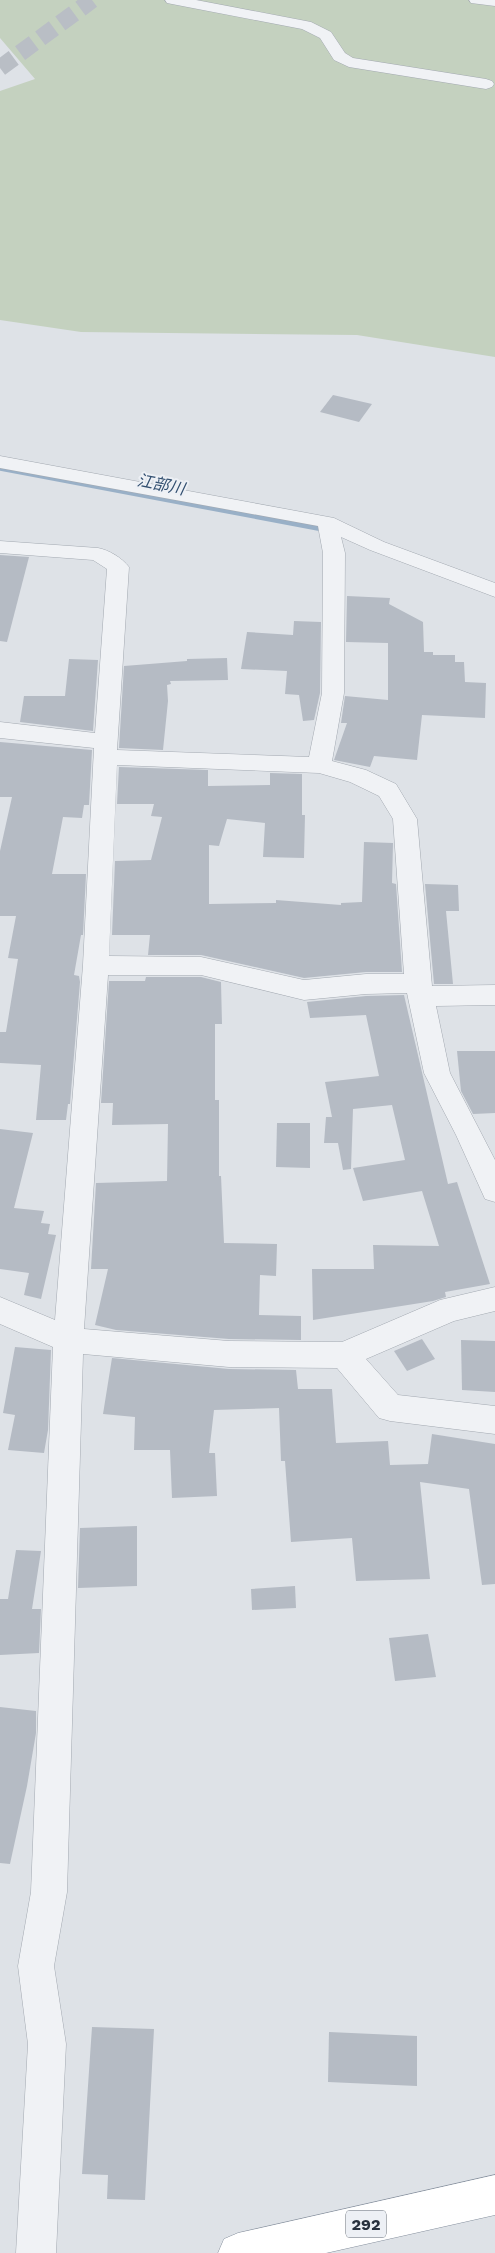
<svg xmlns="http://www.w3.org/2000/svg" width="495" height="2253" font-family="'Work Sans','Noto Sans JP',sans-serif">
	<rect width="100%" height="100%" fill="#dee2e7"/>
	<polygon fill="#c4d1bf" points="0,0 495,0 495,357 357,335 81,332 0,320 0,91 35,79 0,38"/>
	<g fill="none" stroke-linecap="round" stroke-linejoin="round">
		<polyline stroke="#99b0c7" stroke-width="5.5" points="0,468 318,528"/>
	</g>
	<g fill="#b5bbc4">
		<polygon points="333,395 372,404 359,422 320,412"/>
		<polygon points="0,555 29,557 7,642 0,641"/>
		<polygon points="347,596 390,598 389,604 423,622 424,652 433,652 433,655 455,655 455,662 464,662 465,682 486,683 485,718 422,715 417,760 374,756 370,767 334,760 347,723 341,723 345,696 388,700 388,643 346,642"/>
		<polygon points="294,621 321,622 320,693 314,720 303,721 299,695 285,694 287,671 241,669 247,632 293,635"/>
		<polygon points="227,658 228,680 170,681 171,684 167,685 168,701 163,750 119,748 124,666 187,661 187,659"/>
		<polygon points="69,659 98,660 93,731 20,722 24,696 65,696"/>
		<polygon points="0,742 92,750 89,805 84,805 82,818 63,817 52,874 86,874 83,935 81,935 74,975 79,976 80,982 70,1104 68,1104 66,1120 36,1120 41,1065 0,1063 0,1032 6,1032 18,959 8,958 16,916 0,916 0,851 12,797 0,797"/>
		<polygon points="119,767 208,770 208,786 270,785 270,773 302,774 302,815 305,815 304,858 263,857 265,823 227,819 219,846 209,845 209,904 276,903 276,900 341,905 341,903 362,902 364,842 393,843 392,883 396,884 402,972 366,972 304,978 201,955 148,955 150,935 112,935 115,861 151,860 162,817 151,816 154,804 117,804"/>
		<polygon points="425,884 458,885 459,911 446,911 453,984 434,984"/>
		<polygon points="146,977 201,977 221,982 222,1024 215,1024 215,1100 219,1100 219,1176 221,1176 224,1243 277,1244 276,1276 260,1275 259,1315 301,1316 301,1340 229,1339 116,1330 95,1325 108,1269 91,1269 96,1183 167,1181 168,1124 112,1125 113,1103 101,1103 109,981 145,981"/>
		<polygon points="404,995 448,1184 457,1182 490,1284 445,1292 446,1297 433,1301 313,1320 312,1269 374,1269 373,1245 439,1246 422,1191 363,1201 353,1168 405,1160 392,1105 353,1109 351,1169 343,1170 338,1143 324,1143 326,1117 332,1117 325,1082 379,1076 366,1015 310,1018 307,1002 366,996"/>
		<polygon points="457,1051 495,1051 495,1113 473,1114 461,1091"/>
		<polygon points="277,1123 310,1123 310,1168 276,1167"/>
		<polygon points="0,1129 33,1133 14,1208 44,1211 41,1223 50,1224 48,1234 56,1235 41,1299 24,1295 29,1273 0,1269"/>
		<polygon points="422,1339 435,1359 407,1371 394,1351"/>
		<polygon points="461,1340 495,1341 495,1392 462,1390"/>
		<polygon points="15,1347 51,1350 48,1430 44,1453 8,1450 15,1415 3,1413"/>
		<polygon points="112,1358 229,1369 296,1370 298,1389 332,1389 336,1443 388,1441 390,1465 428,1464 432,1434 495,1444 495,1584 482,1585 469,1489 420,1482 430,1579 356,1581 352,1538 291,1542 285,1461 281,1461 279,1408 214,1410 209,1453 215,1453 217,1496 172,1498 170,1450 134,1450 135,1417 103,1414"/>
		<polygon points="137,1526 137,1586 78,1588 80,1528"/>
		<polygon points="16,1550 41,1551 32,1609 41,1609 39,1653 0,1655 0,1599 8,1599"/>
		<polygon points="295,1586 296,1608 252,1610 251,1589"/>
		<polygon points="428,1634 436,1677 395,1681 389,1638"/>
		<polygon points="0,1707 36,1711 36,1733 27,1786 10,1864 0,1863"/>
		<polygon points="92,2027 154,2029 145,2200 107,2199 108,2175 82,2174"/>
		<polygon points="329,2032 417,2036 417,2086 328,2082"/>
	</g>
	<g fill="none" stroke-linecap="round" stroke-linejoin="round">
		<polyline stroke="#b9bec5" stroke-width="17" stroke-dasharray="17 8" stroke-linecap="butt" points="0,68 92,0"/>
		<g stroke="#a3a9b1" stroke-width="1">
			<g id="minor">
				<polygon points="165,0 196,0 311,22 331,32 345,53 353,58 486,79 492,81 494,84 492,87 486,89 349,67 334,60 320,38 302,29 172,4 167,3"/>
				<polygon points="469,0 495,0 495,6 471,3"/>
				<path d="M0,456L334,518L384,542L495,583V597L370,550L341,537L345,553L344,693L332,761L366,770L396,784L417,819L432,986L495,985V1005L436,1006L450,1073L495,1160V1202L485,1199L456,1135L424,1073L407,993L366,994L304,1000L201,975H108L84,1329L229,1341L342,1342L440,1300L495,1287V1311L454,1321L366,1359L398,1395L495,1406V1434L390,1421L379,1418L337,1368L229,1367L83,1354L67,1892L54,1966L66,2044L56,2253H16L28,2044L18,1966L31,1892L53,1347L0,1324V1297L55,1320L83,965L94,748L0,738V722L95,733L107,569L93,560L0,553V541L98,548C109,550 122,558 129,567L117,750L309,757L322,693L323,553L318,526L0,468ZM117,765L319,773L350,782L379,796L393,819L404,974H366L304,980L201,957L109,956Z"/>
			</g>
		</g>
		<g stroke="#858f9d" stroke-width="1">
			<polygon id="highway" points="495,2175 495,2215 326,2253 218,2253 224,2239 238,2233"/>
		</g>
		<use href="#minor" fill="#f0f2f5" fill-rule="evenodd"/>
		<use href="#highway" fill="#fff" fill-rule="evenodd"/>
	</g>
	<g text-anchor="middle" stroke-width="4" stroke-linejoin="round" paint-order="stroke">
		<g font-size="16" font-style="italic" fill="#324f70" stroke="#edf0f5">
			<text transform="translate(161 484) rotate(11)" y="6">江部川</text>
		</g>
		<rect fill="#edf0f5" stroke="#626a74" stroke-width="1" x="346" y="2210.5" width="40" height="27" rx="4"/>
		<g font-size="16" font-weight="bold" fill="#27303d">
			<text x="366" y="2230">292</text>
		</g>
	</g>
</svg>
